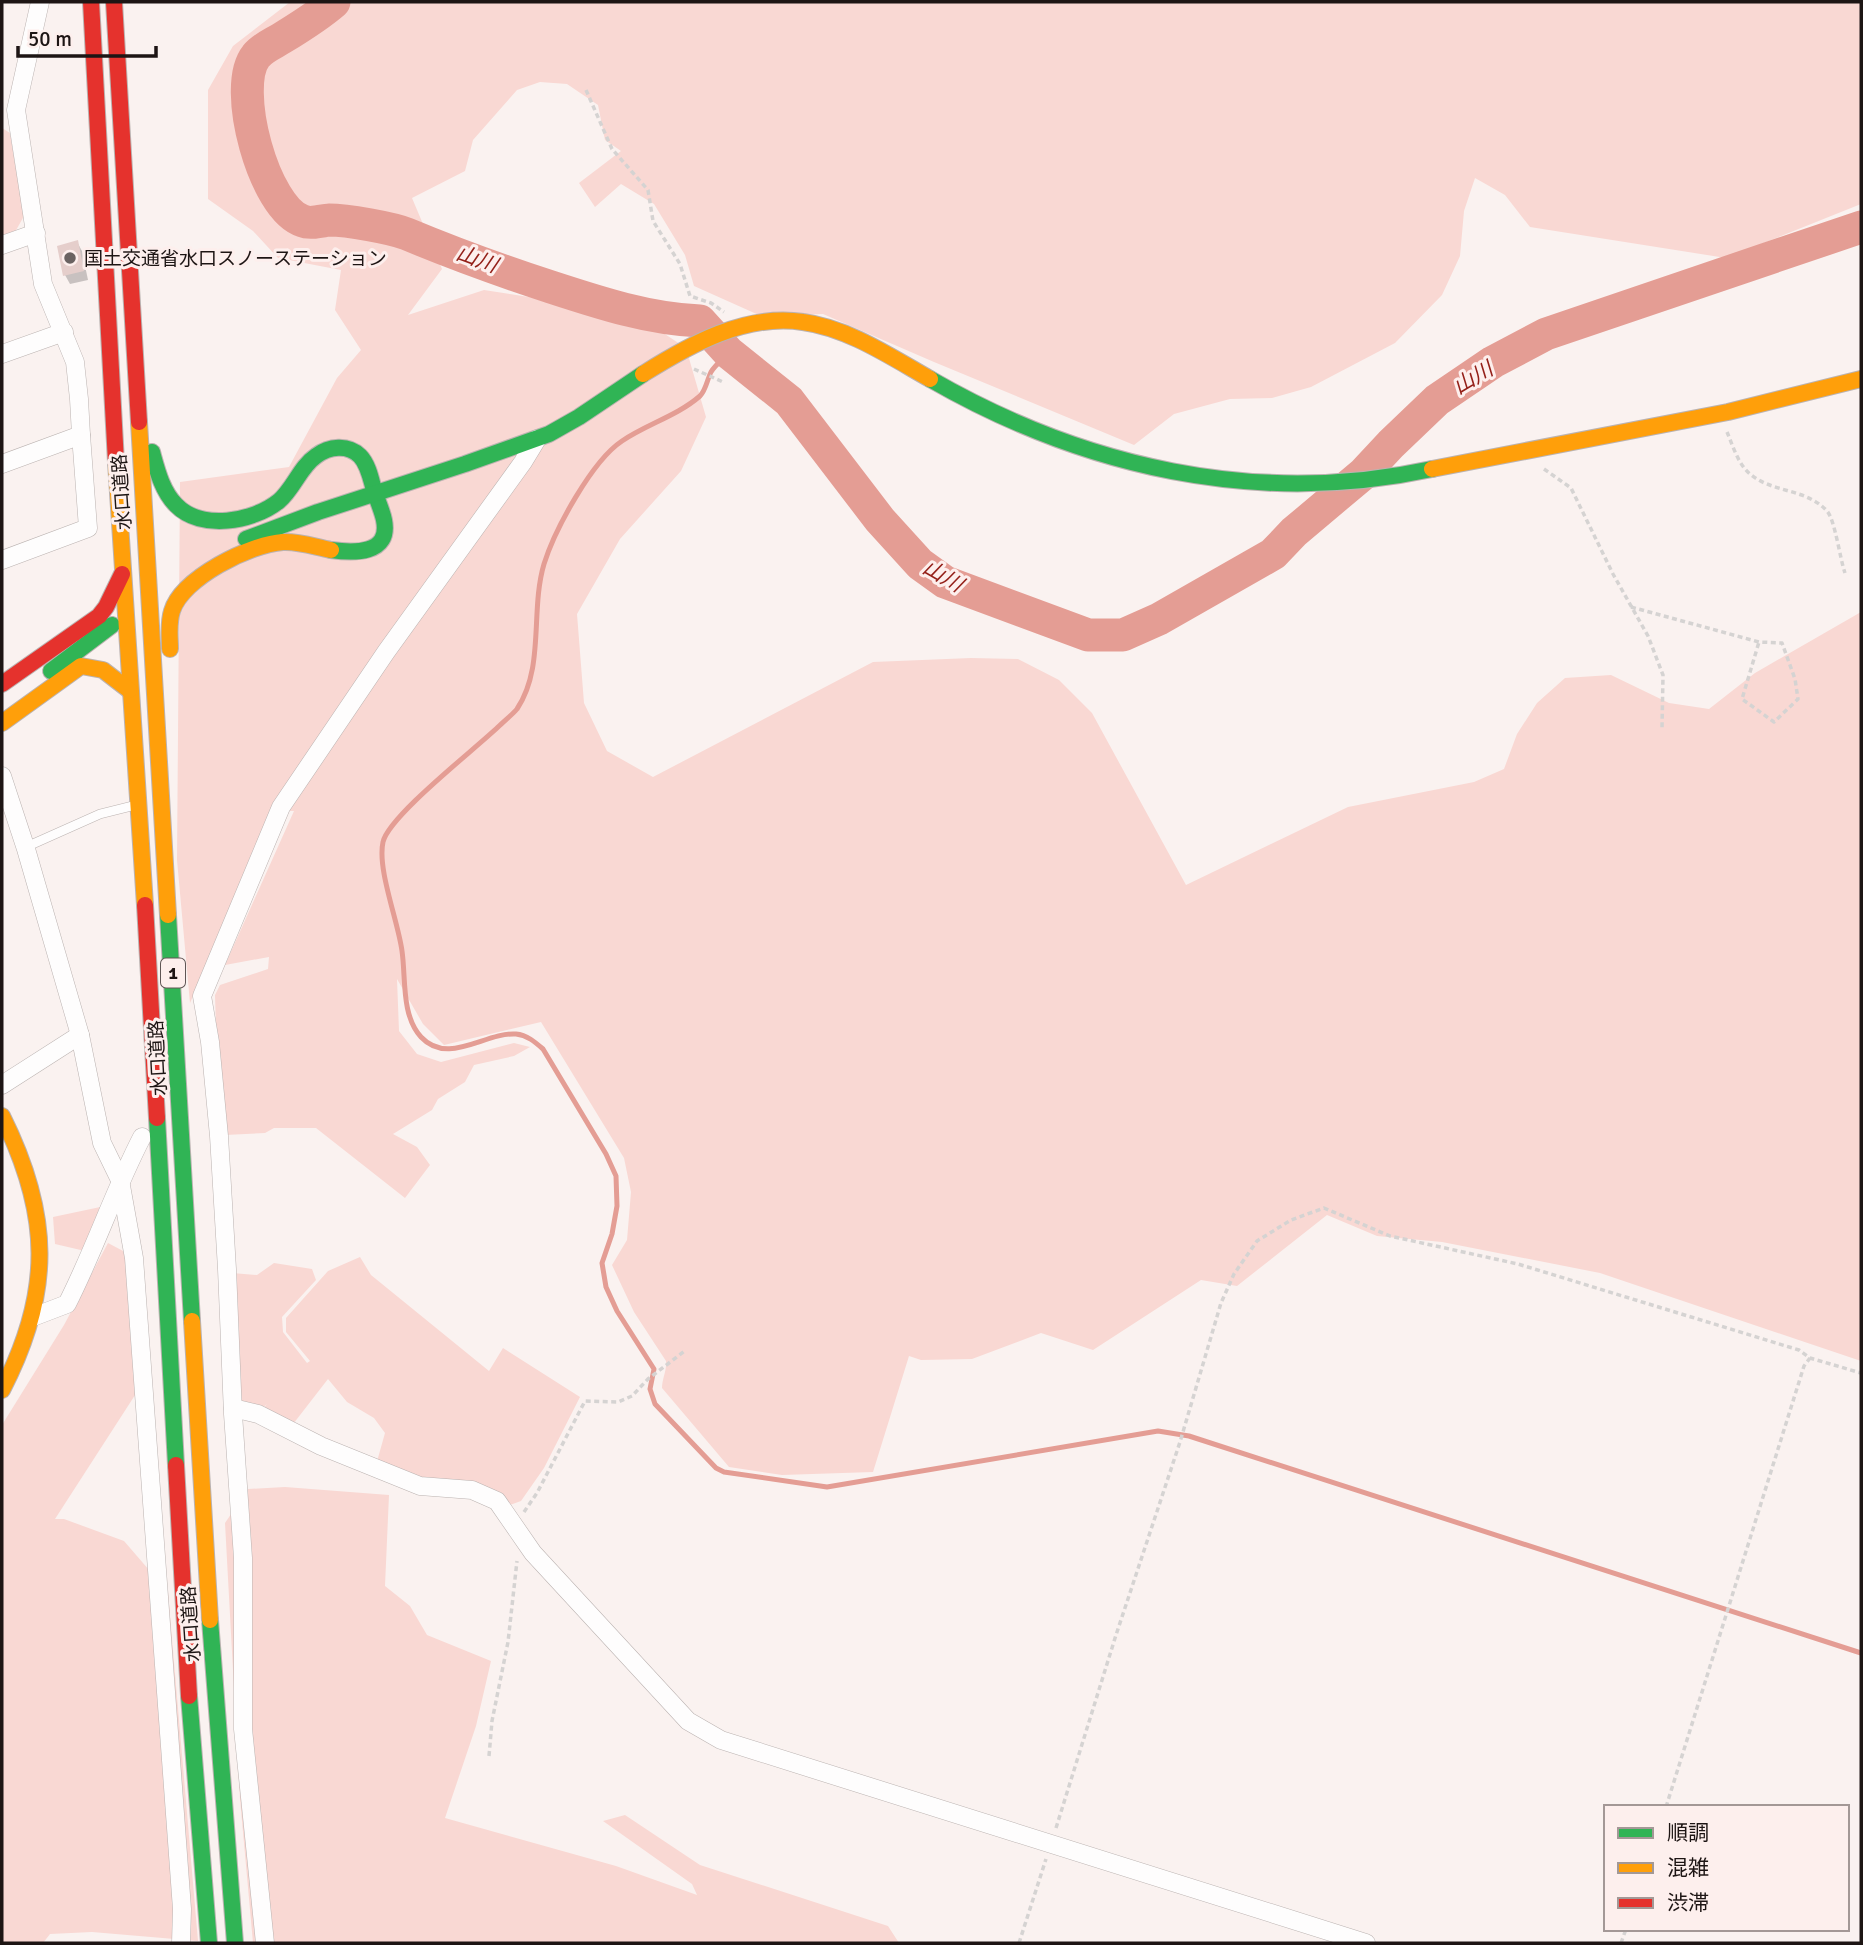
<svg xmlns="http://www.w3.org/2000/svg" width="1863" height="1945" font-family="Signika,'Noto Sans JP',sans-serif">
	<rect width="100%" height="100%" fill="#faf2f0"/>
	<g fill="#f9d8d3">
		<path d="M290,2H1861V204L1726,258L1530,227L1505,195L1475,178L1464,211L1460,256L1442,295L1395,343L1311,387L1272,398L1230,399L1174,414L1134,445L934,362L823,314L761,316L694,286L685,255L654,204L621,184L595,207L579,183L621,151L605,140L598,105L567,84L540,82L517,90L473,140L465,171L412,198L442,269L408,315L484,290L633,313L686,348L706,417L681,471L620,539L577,614L584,703L607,751L653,777L873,662L971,658L1018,659L1059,680L1092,713L1186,885L1348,807L1474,782L1504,769L1517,734L1537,703L1565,678L1611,675L1669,703L1709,709L1755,673L1861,612V1361L1600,1273L1442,1242L1377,1236L1327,1215L1237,1286L1201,1280L1093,1350L1041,1333L972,1359L921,1360L909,1356L873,1472L782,1475L729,1467L662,1388C662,1379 667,1370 666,1361L634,1312L612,1265L627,1240L631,1192L624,1158L541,1022L444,1045L423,1024L397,979L399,1031L417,1054L441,1062L514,1043L530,1047L514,1056L474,1065L465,1082L438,1099L432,1110L393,1134L417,1147L430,1165L405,1198L316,1128H274L265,1133L225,1135L219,1121L215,995L220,985L268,969L269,957L225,965L294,811H275L190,1003L177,860L180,482L289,467L337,378L361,350L335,310L341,270L278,258L253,231L208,199V90L233,46Z"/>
		<polygon points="2,128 10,133 24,216 15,232 2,237"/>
		<polygon points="105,1206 85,1251 55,1244 53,1217"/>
		<polygon points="108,1243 125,1252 137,1392 55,1519 64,1519 124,1541 168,1592 198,1941 92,1932 50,1934 43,1943 2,1943 2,1425 64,1325"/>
		<polygon points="360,1257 371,1275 489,1371 503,1348 580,1397 544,1468 521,1501 510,1505 376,1465 385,1433 374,1418 347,1402 328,1379 290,1428 260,1412 267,1404 257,1412 241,1407 232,1273 257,1275 274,1263 312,1269 316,1280 282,1317 283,1332 307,1363 310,1361 286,1332 286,1318 328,1271"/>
		<polygon points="285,1487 389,1495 385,1586 410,1606 427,1635 491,1661 476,1726 445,1818 616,1866 697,1895 692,1884 603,1821 625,1815 700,1865 888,1926 899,1943 253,1943 240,1799 225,1523 248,1489"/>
	</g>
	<polygon fill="#0003" points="77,242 82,251 88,280 70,284 65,275"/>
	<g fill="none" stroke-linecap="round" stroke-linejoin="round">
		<path stroke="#e49d94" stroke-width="5" d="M729,353C723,359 715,365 711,372C707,380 706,390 700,396C677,416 647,424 622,441C592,461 555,529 544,564C530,611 545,667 517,709C512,715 504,721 498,727C474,750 389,816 383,842C377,869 398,921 402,951C406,978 401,1015 421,1037C448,1066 485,1032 516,1034C527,1035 535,1042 543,1049L606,1154L616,1176L617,1206L612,1234L602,1263L606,1287L617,1311L654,1369L650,1389L655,1404L716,1468L724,1472L827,1487L1158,1431L1189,1436L1861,1653"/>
		<path stroke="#e49d94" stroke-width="33" d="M334,2C318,16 300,27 282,38C274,43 262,48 256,56C231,87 264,209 303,221C310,224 321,221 329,220C347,220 392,228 407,234C455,254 502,271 551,287C600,303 649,319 700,321L729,353L789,401L880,520L920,564L945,582L1088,635H1123L1159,619L1273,554L1294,532L1363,474L1391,444L1437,400L1493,362L1546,334L1861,227"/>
	</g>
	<polygon fill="#e5cecb" points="78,240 84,271 63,276 57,246"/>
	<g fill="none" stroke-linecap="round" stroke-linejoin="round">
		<g stroke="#bbb3b1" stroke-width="10">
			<polyline id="lane" points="26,847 100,814 132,806"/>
		</g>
		<g stroke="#bbb3b1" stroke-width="19">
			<g id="street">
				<polyline points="2,245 36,233"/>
				<polyline points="2,354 64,332"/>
				<polyline points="2,464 81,435 79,399 75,362 43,284 16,110 40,2"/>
				<polyline points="2,560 88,528 81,435"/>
				<polyline points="2,776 26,849 80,1035 102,1143 120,1180 134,1258 182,1909 181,1943"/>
				<polyline points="2,1085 80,1035"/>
				<path d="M33,1317L67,1304C95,1249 114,1191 142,1137"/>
				<polyline points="233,1408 258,1414 321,1446 420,1486 472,1490 497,1501 533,1553 688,1721 721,1740 1366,1943"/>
				<polyline points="265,1943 243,1729 243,1558 233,1414 227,1269 219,1136 210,1042 202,996 281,807 386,652 523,462 537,439"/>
			</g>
		</g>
		<g stroke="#bbb3b1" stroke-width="18">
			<g id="fast">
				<path d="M930,379C1083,467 1256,507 1432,469"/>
				<path d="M152,452C157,470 162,491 176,505C201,531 253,522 279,501C294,488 300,467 316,456C329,446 348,444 360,456C368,464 371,479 374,490C377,500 382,510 384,520C391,555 353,553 331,550"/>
				<polyline points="246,539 318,512 465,464 549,434 579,417 643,374"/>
				<polyline points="51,671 112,625"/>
				<polyline points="168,915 192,1321"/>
				<polyline points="157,1118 176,1465"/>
				<polyline points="210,1620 235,1943"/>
				<polyline points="189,1696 209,1943"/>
			</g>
		</g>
		<g stroke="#bbb3b1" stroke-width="18">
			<g id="slow">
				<path d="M643,374C689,345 746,313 803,322C848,328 891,357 930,379"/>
				<polyline points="139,422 168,915"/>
				<polyline points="116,462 145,905"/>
				<polyline points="1432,469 1728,412 1861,379"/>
				<path d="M170,649C170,637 168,623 172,611C182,578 250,544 283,542C299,541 315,547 331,550"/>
				<polyline points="2,723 81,666 103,670 129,690"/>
				<path d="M2,1116C51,1214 53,1292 2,1390"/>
				<polyline points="192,1321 210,1620"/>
			</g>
		</g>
		<g stroke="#bbb3b1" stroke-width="18">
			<g id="jam">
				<polyline points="91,2 116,462"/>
				<polyline points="114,2 139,422"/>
				<polyline points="2,684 99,616 106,607 122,574"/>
				<polyline points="145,905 157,1118"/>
				<polyline points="176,1465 189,1696"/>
			</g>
		</g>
		<g stroke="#d5d3d2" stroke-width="3.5" stroke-dasharray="5 3.5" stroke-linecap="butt">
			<polyline points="586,90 612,149 648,190 653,221 680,264 690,296 711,303 724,312"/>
			<polyline points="694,369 723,382"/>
			<path d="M1727,432C1733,446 1738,464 1750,474C1772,493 1806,488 1827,511C1835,520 1840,559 1845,573"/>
			<polyline points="1544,469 1571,488 1613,574 1648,636 1663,675 1662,728"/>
			<polyline points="1631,607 1759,642 1782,643 1795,679 1798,699 1774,722 1742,699 1759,642"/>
			<polyline points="524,1512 537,1493 585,1401 618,1402 632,1396 648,1379 686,1350"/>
			<polyline points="489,1756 492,1721 508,1642 517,1561"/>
			<polyline points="1666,1807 1804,1366 1810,1358"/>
			<polyline points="1056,1828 1116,1635 1180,1442 1221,1303 1234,1274 1257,1241 1291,1220 1324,1208 1390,1236 1518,1264 1799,1350 1810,1358 1861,1373"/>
			<polyline points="1019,1943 1046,1859"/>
			<polyline points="1621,1943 1626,1929"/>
		</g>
		<use href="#lane" stroke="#fefdfd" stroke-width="9"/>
		<use href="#street" stroke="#fefdfd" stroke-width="18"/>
		<use href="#fast" stroke="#30b455" stroke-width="16"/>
		<use href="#slow" stroke="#ff9f0a" stroke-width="16"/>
		<use href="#jam" stroke="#e5322d" stroke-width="16"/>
	</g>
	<circle fill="#6a6261" stroke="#fdefed" stroke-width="2.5" cx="70" cy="258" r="7"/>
	<g text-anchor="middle" stroke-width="6" stroke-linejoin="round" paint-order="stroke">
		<rect fill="#fdefed" stroke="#605655" stroke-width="2" x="161" y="958.5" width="24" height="29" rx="5"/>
		<g font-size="18" font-weight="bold" fill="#1d1514">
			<text x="173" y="979">1</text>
		</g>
		<g font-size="19" fill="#1d1514" stroke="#fdefed" text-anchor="start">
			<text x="84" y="265">国土交通省水口スノーステーション</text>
		</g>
		<g font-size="19" fill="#1d1514" stroke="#fdefed">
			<text transform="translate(121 492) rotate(-94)" y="7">水口道路</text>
			<text transform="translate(157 1058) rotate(-93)" y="7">水口道路</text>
			<text transform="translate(190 1624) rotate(-94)" y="7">水口道路</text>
		</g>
		<g font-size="21" font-style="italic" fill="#942019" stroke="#fdefed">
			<text transform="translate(477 259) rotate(20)" y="7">山川</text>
			<text transform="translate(1473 378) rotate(-31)" y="7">山川</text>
			<text transform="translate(943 576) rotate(30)" y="7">山川</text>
		</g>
	</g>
	<rect width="1863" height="1945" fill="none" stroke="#1d1514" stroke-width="7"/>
	<rect x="1604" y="1805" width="245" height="126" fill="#fdefed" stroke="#a39896" stroke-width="2"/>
	<rect x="1618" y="1828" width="35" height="10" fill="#30b455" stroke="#a39896" stroke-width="2"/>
	<text x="1667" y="1840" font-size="21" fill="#1d1514">順調</text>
	<rect x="1618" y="1863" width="35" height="10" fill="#ff9f0a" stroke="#a39896" stroke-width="2"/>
	<text x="1667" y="1875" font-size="21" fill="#1d1514">混雑</text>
	<rect x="1618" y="1898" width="35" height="10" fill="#e5322d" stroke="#a39896" stroke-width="2"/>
	<text x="1667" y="1910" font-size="21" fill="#1d1514">渋滞</text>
	<path d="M18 46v10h138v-10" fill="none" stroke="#1d1514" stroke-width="3.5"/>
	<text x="28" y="46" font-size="21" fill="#1d1514" stroke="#fdefed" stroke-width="5" paint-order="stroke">50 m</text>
</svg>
